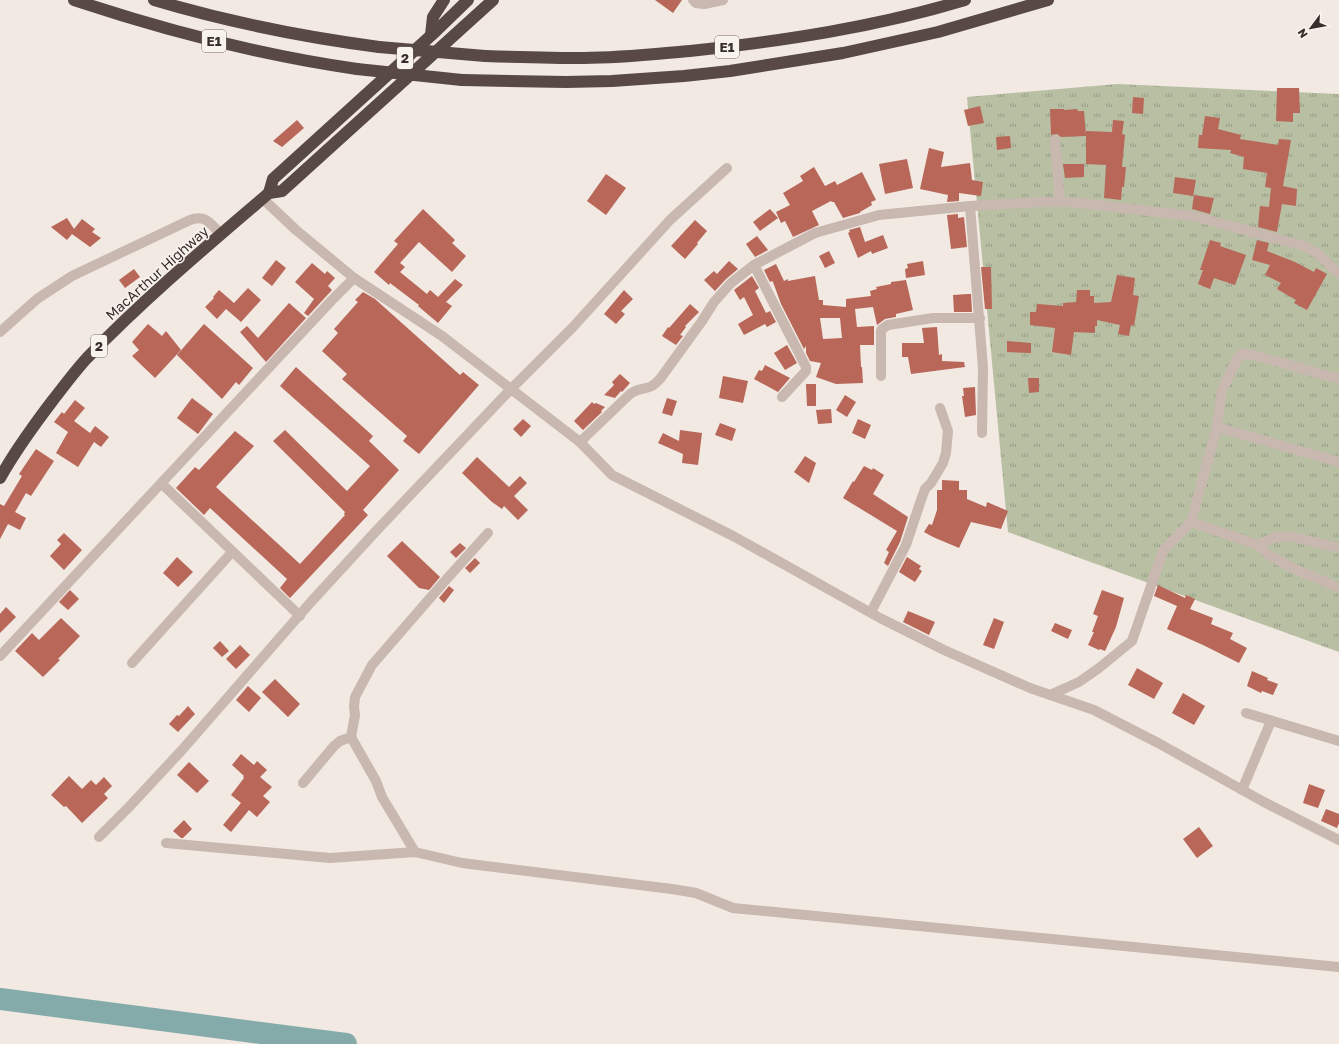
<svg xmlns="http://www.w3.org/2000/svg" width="1339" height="1044" font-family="'Golos Text',sans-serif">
	<defs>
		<pattern id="grass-tufts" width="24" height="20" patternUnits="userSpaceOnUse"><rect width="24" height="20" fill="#b8bfa3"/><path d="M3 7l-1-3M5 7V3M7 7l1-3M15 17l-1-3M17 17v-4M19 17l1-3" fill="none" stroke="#979c85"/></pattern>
	</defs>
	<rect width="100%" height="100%" fill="#f1e9e2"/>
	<polygon fill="url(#grass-tufts)" points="1117,84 1339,94 1339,652 1008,532 967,97"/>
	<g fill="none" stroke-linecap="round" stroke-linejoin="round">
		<polyline stroke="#84aba9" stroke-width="22" points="0,999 346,1044"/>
	</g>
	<g fill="#b86759" fill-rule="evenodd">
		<polygon points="655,0 682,0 673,13"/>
		<polygon points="1277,88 1299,88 1300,113 1293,113 1293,122 1276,121"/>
		<polygon points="1133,97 1144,98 1143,114 1132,113"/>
		<polygon points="980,106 984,123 968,126 964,110"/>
		<polygon points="1050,109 1064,109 1064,110 1077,109 1078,111 1084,111 1086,136 1061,137 1057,134 1051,135"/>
		<polygon points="1205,116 1220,118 1218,129 1241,135 1240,139 1278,145 1279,139 1291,140 1283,186 1297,189 1296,206 1282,204 1277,232 1258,227 1260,206 1269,207 1271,188 1265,187 1267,173 1243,169 1244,157 1230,153 1231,150 1198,148 1199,135 1202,135"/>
		<polygon points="297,120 304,128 282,147 273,141"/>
		<polygon points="1113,120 1124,121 1122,134 1125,135 1122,167 1126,167 1124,187 1122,187 1121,200 1104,198 1106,165 1086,164 1086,131 1112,132"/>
		<polygon points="1010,136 1011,148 997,150 996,137"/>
		<polygon points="929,148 944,152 941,167 970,163 972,180 983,182 981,196 959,193 959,201 947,202 948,195 920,189"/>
		<polygon points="907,159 913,188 885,194 879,164"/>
		<polygon points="1063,164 1084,164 1084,177 1065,178"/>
		<polygon points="814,167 825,186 835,181 837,185 862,172 876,200 871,202 872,205 860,212 860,213 843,218 834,202 832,202 831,201 812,211 819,225 793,237 785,221 781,223 776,212 790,205 783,193 803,181 800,176"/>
		<polygon points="606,174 626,188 606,215 587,201"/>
		<polygon points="1175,177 1196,180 1193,196 1173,193"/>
		<polygon points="1194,195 1214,198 1210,214 1192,209"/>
		<polygon points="423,209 455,240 452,243 466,256 452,272 419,242 400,263 405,267 400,272 427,294 430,290 438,297 455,279 463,285 446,302 452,306 438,323 418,306 419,305 390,283 389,285 374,272 398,244 394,241"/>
		<polygon points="770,209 778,218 760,231 753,222"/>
		<polygon points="958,214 958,218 964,217 967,247 951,249 947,215"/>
		<polygon points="67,218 74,229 82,219 95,229 92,232 101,238 90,247 72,234 67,240 51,227"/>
		<polygon points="695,220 707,231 697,243 698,244 685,259 671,246"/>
		<polygon points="860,227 865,242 883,235 888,248 872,254 871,251 858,258 848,233 850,232 849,230"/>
		<polygon points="757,236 768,250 755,257 746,244"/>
		<polygon points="1210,240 1221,243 1220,246 1246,255 1235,285 1214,278 1210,289 1198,284 1203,270 1200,270"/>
		<polygon points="1257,240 1269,243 1267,251 1295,262 1314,272 1316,268 1327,274 1307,310 1294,303 1296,300 1277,289 1281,283 1265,275 1270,265 1252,260"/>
		<polygon points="829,251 835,263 825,268 819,256"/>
		<polygon points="276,260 286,268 272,286 262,278"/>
		<polygon points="729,261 738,269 726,279 715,291 704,280 714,271 717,274"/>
		<polygon points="923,261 925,275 906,278 905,269 908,268 907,264"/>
		<polygon points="312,263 325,274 327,271 335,278 328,286 332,290 308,316 304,313 314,299 295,282"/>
		<path d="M776,264L784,281L788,279V281L815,276L819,300H823V305L846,307V299L871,296L870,291L877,289L876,287L891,284V282L906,280L913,310L896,314V317L885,319L877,325L873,307L855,309L857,327L874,326V345H860L861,367H862L863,383L836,384L816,377L821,363L810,361L806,353V346L804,349L781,304L773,282L772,281L770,282L764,270ZM820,318H840L842,338L823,339Z"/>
		<polygon points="981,267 991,267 992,309 985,309"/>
		<polygon points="134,269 140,277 125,288 119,280"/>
		<polygon points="1117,275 1135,278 1133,295 1139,296 1134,326 1131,325 1129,336 1118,334 1120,325 1097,320 1097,326 1095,326 1095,333 1074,332 1071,355 1052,352 1055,328 1030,325 1030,312 1036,312 1037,304 1063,306 1063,303 1076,302 1077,290 1090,290 1090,296 1094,296 1094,303 1111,302"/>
		<polygon points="752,276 759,288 755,291 766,313 770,311 776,322 767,327 765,324 744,335 738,324 753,315 744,297 740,300 734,290"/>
		<polygon points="248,288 261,300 241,322 226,309 217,319 205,307 214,298 213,297 219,290 234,303"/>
		<polygon points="624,290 633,299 621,311 625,314 616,324 604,314"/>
		<polygon points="363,292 375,299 460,375 463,372 479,385 419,454 403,441 407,436 342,379 347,374 322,351 338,333 334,329 358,302 355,300"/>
		<polygon points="968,294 971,294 972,312 954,312 953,295"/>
		<polygon points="289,303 306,318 266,362 240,332 247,326 258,338"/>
		<polygon points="690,304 699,312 685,326 686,327 680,335 683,336 676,345 662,336 668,327 669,328"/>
		<polygon points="148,324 162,336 166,331 181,350 155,378 132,356 139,350 132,342"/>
		<polygon points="204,324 253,368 239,385 236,382 222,399 177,355"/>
		<polygon points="937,327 939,355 942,354 942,361 964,362 965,367 911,374 908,357 902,357 902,343 924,343 922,328"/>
		<polygon points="1007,341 1031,343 1031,353 1007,352"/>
		<polygon points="787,345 797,363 785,370 774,353"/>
		<polygon points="765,365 790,378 778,392 754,379 759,370 762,371"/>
		<polygon points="296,367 373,436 369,441 399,470 363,510 368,515 290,598 280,588 287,579 210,508 204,515 176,488 195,467 199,470 235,431 254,446 216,487 300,564 345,515 344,514 345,512 273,441 285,430 347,491 370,466 280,386"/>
		<polygon points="620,374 630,383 622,392 621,391 615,398 604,395 614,385 612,382"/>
		<polygon points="723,376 748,381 743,403 719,398"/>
		<polygon points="1028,378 1039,378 1039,392 1029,393"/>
		<polygon points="806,384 816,384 816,406 807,406"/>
		<polygon points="975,387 976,415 965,417 962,396 964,396 963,388"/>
		<polygon points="845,395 856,402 847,417 836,410"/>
		<polygon points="192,398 213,414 198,434 177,418"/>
		<polygon points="667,398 677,401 672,416 662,413"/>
		<polygon points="75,400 85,408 74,421 90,433 95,426 109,437 101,447 94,442 78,467 56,453 68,432 54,422 62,412 64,414"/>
		<polygon points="592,402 594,404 596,403 605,407 601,411 602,412 583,430 574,421"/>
		<polygon points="831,409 832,423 818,424 816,410"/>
		<polygon points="523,419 531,426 521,437 513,429"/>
		<polygon points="858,419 871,425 865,439 852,433"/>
		<polygon points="720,423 736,429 732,441 715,435"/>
		<polygon points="680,430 702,433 698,465 682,463 683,454 658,443 663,433 679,441"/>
		<polygon points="36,449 54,461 31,496 26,493 15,512 26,518 20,530 8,524 0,539 0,504 4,506 22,476 19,474"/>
		<polygon points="805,456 816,463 809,483 794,472"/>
		<polygon points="477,457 509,487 520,476 527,483 514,496 528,510 518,520 504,506 502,509 492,502 462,473"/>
		<polygon points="864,466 872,470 873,468 884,475 873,494 908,517 900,542 888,566 884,563 889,552 886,550 897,531 843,498 853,481 854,482"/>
		<polygon points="942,480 959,481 959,490 967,490 967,499 986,507 987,502 1008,511 1001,529 971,522 959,548 933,537 924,532 929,524 932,525 937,510 937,490 942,490"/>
		<polygon points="64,533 82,550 64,570 50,556 61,544 57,540"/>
		<polygon points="402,541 440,577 429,590 419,588 387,556"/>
		<polygon points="460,543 466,548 456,558 450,552"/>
		<polygon points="177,557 193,572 178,587 163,573"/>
		<polygon points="907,557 921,566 919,569 922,571 915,582 899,572"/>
		<polygon points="475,558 480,563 470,573 465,568"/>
		<polygon points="1158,585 1185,598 1186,595 1195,599 1190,609 1213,618 1211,624 1233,633 1230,639 1247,648 1239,663 1203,645 1167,629 1177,606 1154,596"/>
		<polygon points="449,586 454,590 444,603 439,598"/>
		<polygon points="70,590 79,599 68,610 59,602"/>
		<polygon points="1102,590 1124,598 1116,627 1105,651 1100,649 1099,650 1088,645 1094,632 1092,632 1098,616 1093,614"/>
		<polygon points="6,607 16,617 0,633 0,614"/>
		<polygon points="908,611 935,622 929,635 903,622"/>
		<polygon points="61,618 80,636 58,659 60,660 43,677 15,651 32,633 39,640"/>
		<polygon points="994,618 1004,622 994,649 983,645"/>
		<polygon points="1055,623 1072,630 1068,639 1051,631"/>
		<polygon points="220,641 229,651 222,657 213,648"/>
		<polygon points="240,645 250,655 236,669 226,659"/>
		<polygon points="1137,668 1163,683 1154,699 1128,685"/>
		<polygon points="1252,671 1268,678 1267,680 1278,684 1273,695 1262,691 1261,693 1247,686"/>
		<polygon points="275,679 300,704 288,717 262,692"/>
		<polygon points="248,686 261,698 249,712 236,700"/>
		<polygon points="1183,693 1205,706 1194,725 1172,713"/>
		<polygon points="188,706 195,714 178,732 169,724 177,715 179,716"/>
		<polygon points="241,754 254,765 257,761 267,770 260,777 272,787 263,796 270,802 257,817 249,810 231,832 223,825 241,803 231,795 244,778 243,777 244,776 232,765"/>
		<polygon points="189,762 209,781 197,793 177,775"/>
		<polygon points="69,776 82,789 91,780 96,785 104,777 112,786 104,794 108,798 82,823 66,806 64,807 51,795"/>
		<polygon points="1309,784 1325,790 1318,808 1303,803"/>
		<polygon points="1326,809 1339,814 1339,823 1337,828 1321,821"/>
		<polygon points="184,820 192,829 183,838 181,838 173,831"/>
		<polygon points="1199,827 1213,846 1197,858 1183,839"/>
	</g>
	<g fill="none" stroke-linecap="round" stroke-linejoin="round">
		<g stroke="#c8b8af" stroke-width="10">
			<polyline points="693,0 696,3 704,4 723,0"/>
			<polyline points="1055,140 1060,202"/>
			<polyline points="262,198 296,230 354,278 442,336 580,442 612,475 735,537 880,618 944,650 1030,688 1094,710 1160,744 1262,801 1339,840"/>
			<polyline points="970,206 983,368 982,433"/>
			<polyline points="754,265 806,367 806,371 782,397"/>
			<path d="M0,332L37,299L72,276L190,220C206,214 210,224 221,234"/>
			<polyline points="881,376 881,331 882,329 888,325 933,318 980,318"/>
			<polyline points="1217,427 1339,462"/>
			<path d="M580,442L630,394C639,387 645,390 652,386C655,384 658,381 660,379L702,321L714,302L731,283L754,265L815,233L879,215L970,206L1041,202H1071L1193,216L1301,245L1317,253L1339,274"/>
			<polyline points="162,484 300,616"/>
			<polyline points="1191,522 1258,545 1275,537 1294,537 1339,548"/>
			<polyline points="1258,545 1269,555 1293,568 1339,588"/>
			<polyline points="871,612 906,545 920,503 925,489 931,483 943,463 946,453 948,431 940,408"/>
			<polyline points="0,656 332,300 354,278"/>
			<polyline points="132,663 232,552"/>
			<polyline points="1050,695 1079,682 1099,668 1132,641 1163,551 1191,522 1217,427 1222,390 1237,359 1242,354 1250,354 1339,379"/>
			<polyline points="1246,713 1339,741"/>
			<polyline points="303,783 334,746 340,741 351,737"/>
			<polyline points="1242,790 1271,721"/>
			<polyline points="99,837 129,807 182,750 310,603 377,530 511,389 573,327 670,220 727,168"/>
			<polyline points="166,843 330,858 415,852 462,863 672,889 696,893 733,908 1339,967"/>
			<polyline points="415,852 382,797 376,781 351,737 355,715 354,707 355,697 372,665 444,582 488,533"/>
		</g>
		<g stroke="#584944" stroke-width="12">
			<path d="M74,0C167,31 260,55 357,69"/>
			<path d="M154,0C228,22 303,37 379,47"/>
			<polyline points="431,35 433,17 444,0"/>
			<path d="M485,56C518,57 551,58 584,58C620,58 655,54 690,51C783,41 876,27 965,0"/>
			<polyline points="462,80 566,82 612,81 684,76 730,71 843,53 938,32 1048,0"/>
			<polyline points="269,193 273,179 436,31 468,0"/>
			<path d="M0,478C15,451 34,425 53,400C64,386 75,371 87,358C144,299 207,246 269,193L282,191L493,0"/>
		</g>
		<g stroke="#584944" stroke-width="12">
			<polyline points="379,47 485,56"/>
			<polyline points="357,69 462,80"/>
		</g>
	</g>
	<g text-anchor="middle" stroke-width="3" stroke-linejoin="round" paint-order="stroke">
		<g fill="#f9f3ee" stroke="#726a66" stroke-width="1">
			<rect x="202" y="30" width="24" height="22" rx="3"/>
			<rect x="715" y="36" width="24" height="22" rx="3"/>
			<rect x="397" y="47" width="16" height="22" rx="3"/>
			<rect x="91" y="335" width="16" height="22" rx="3"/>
		</g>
		<g font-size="13" font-weight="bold" fill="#382f2c">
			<text x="214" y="46">E1</text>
			<text x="727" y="52">E1</text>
			<text x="405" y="63">2</text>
			<text x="99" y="351">2</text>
		</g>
		<g font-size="14" fill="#382f2c" stroke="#f9f3ee">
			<text transform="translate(157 273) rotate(-42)" y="5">MacArthur Highway</text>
		</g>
	</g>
	<g transform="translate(1311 28) rotate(238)" stroke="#f9f3ee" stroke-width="3" paint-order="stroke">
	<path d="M0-3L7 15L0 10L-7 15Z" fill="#382f2c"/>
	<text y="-6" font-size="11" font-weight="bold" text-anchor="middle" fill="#382f2c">N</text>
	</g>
</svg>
